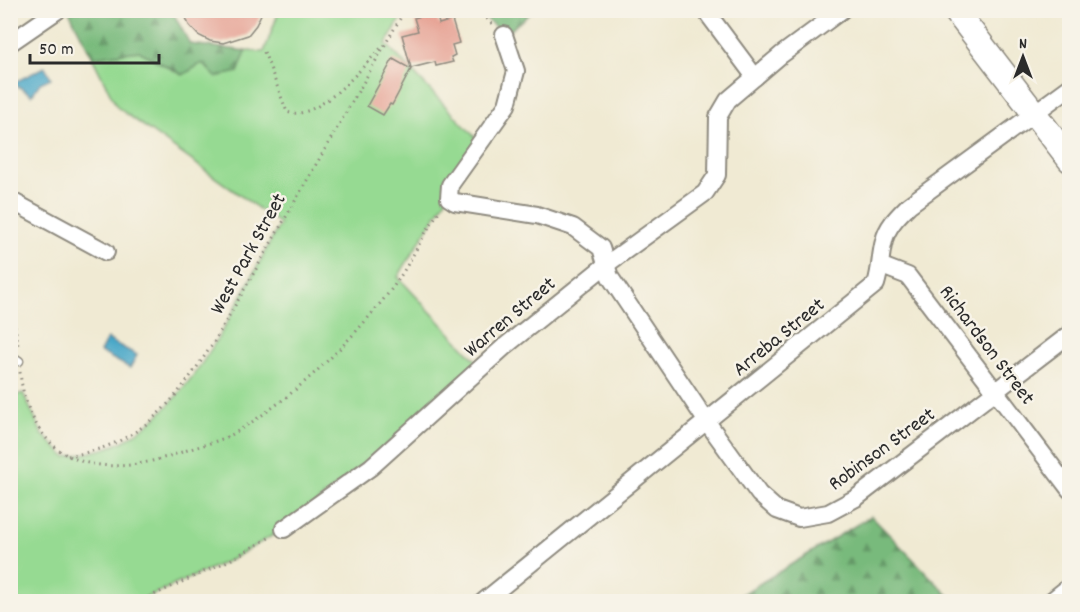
<svg xmlns="http://www.w3.org/2000/svg" width="1080" height="612" font-family="Dekko,sans-serif">
	<defs>
		<pattern id="forest-firs" width="22" height="20" patternUnits="userSpaceOnUse" patternTransform="scale(1.5)"><rect width="22" height="20" fill="#78ba7c"/><path d="M5 1l3.5 6h-7zM16 11l3.5 6h-7z" fill="#639766"/></pattern>
	</defs>
	<rect width="100%" height="100%" fill="#f7f3e8"/>
	<filter id="ink" filterUnits="userSpaceOnUse"><feTurbulence type="fractalNoise" baseFrequency=".0167" numOctaves="2"/><feDisplacementMap in="SourceGraphic" scale="12" xChannelSelector="R" yChannelSelector="G"/><feConvolveMatrix kernelMatrix="1 2 1 2 8 2 1 2 1" color-interpolation-filters="sRGB"/></filter>
	<filter id="wash" filterUnits="userSpaceOnUse"><feTurbulence type="fractalNoise" baseFrequency=".008" numOctaves="4" result="noise"/><feDisplacementMap in="SourceGraphic" scale="24" xChannelSelector="R" yChannelSelector="G"/><feGaussianBlur stdDeviation="1.35" result="paint"/><feColorMatrix in="noise" values="0 0 0 0 0 0 0 0 0 0 0 0 0 0 0 0 0 1.4 0 .05"/><feComposite in="paint" operator="in"/></filter>
	<g filter="url(#wash)">
		<rect width="100%" height="100%" fill="#f0ead3"/>
		<path fill="#96da92" stroke="#60825e" stroke-width="1.5" d="M279,11H405L386,44L480,142C455,188 425,231 398,277L482,367L284,529L230,560L138,601L11,602V397L23,393L42,434L66,457C87,453 108,450 127,439C199,396 240,295 280,224L117,107L92,57L139,51L182,75L202,63L238,72L246,51L264,52Z"/>
		<g fill="url(#forest-firs)" stroke="#527254" stroke-width="1.5">
			<polygon points="69,11 172,11 190,44 246,51 238,72 216,77 202,63 183,75 139,51 92,57"/>
			<polygon points="478,11 533,11 504,35"/>
			<polygon points="871,516 954,601 731,601"/>
		</g>
		<g fill="#49a7c8" stroke="#3a697a" stroke-width="1.5">
			<polygon points="45,67 51,78 40,83 32,95 13,83"/>
			<polygon points="107,339 137,355 130,368 100,352"/>
		</g>
		<g id="blocks">
			<g fill="#e7a597">
				<polygon points="183,10 263,10 256,25 248,35 223,43 210,41 198,35 189,25"/>
				<polygon points="436,12 439,24 452,20 459,43 452,45 455,55 451,57 453,62 436,66 435,62 411,68 402,35 418,31 414,18"/>
				<polygon points="393,59 411,69 392,105 390,104 383,115 367,106"/>
			</g>
		</g>
	</g>
	<g filter="url(#ink)">
		<use href="#blocks" fill-opacity="0" stroke="#8e8a7f" stroke-width="1.5"/>
		<g fill="none" stroke-linecap="round" stroke-linejoin="round">
			<g stroke="#8e8a7f" stroke-width="11">
				<polyline id="service" points="10,355 19,361"/>
			</g>
			<g stroke="#8e8a7f" stroke-width="20">
				<g id="minor">
					<polyline points="705,10 755,77"/>
					<polyline points="504,35 516,71 507,105 450,185 449,198 455,202 537,215 573,227 601,248 610,277 707,422 759,494 777,510 799,518 828,513 856,498 1070,334"/>
					<polyline points="10,43 58,10"/>
					<polyline points="10,200 106,252"/>
					<polyline points="882,266 908,276 1070,490"/>
					<polyline points="284,529 371,467 504,347 607,264 705,193 717,175 718,117 728,100 781,55 842,10"/>
					<path d="M483,602L876,284C881,269 880,255 884,241C887,226 899,215 909,205L1070,87"/>
					<polyline points="1050,602 1070,586"/>
				</g>
			</g>
			<g stroke="#8e8a7f" stroke-width="27">
				<polyline id="secondary" points="955,10 1070,160"/>
			</g>
			<g stroke="#8e8a7f" stroke-width="3" stroke-dasharray="1.5 4.5" stroke-linecap="butt">
				<polyline points="478,10 492,24"/>
				<path d="M264,52L287,112C318,122 361,68 382,47"/>
				<polyline points="10,296 18,345"/>
				<path d="M20,372C24,412 44,451 84,462C118,471 150,463 182,452C198,446 218,442 233,434C293,398 344,349 387,295C408,269 421,237 440,210"/>
				<path d="M68,456C143,445 174,402 214,342L405,10"/>
				<polyline points="138,602 230,560 272,536"/>
			</g>
			<use href="#service" stroke="#fff" stroke-width="8"/>
			<use href="#minor" stroke="#fff" stroke-width="16"/>
			<use href="#secondary" stroke="#fff" stroke-width="24"/>
		</g>
	</g>
	<g text-anchor="middle" stroke-width="5" stroke-linejoin="round" paint-order="stroke">
		<g font-size="21" fill="#2b2b2b" stroke="#f7f3e8">
			<text transform="translate(247 253) rotate(-61)" y="7">West Park Street</text>
			<text transform="translate(509 316) rotate(-40)" y="7">Warren Street</text>
			<text transform="translate(778 336) rotate(-39)" y="7">Arreba Street</text>
			<text transform="translate(988 344) rotate(53)" y="7">Richardson Street</text>
			<text transform="translate(881 448) rotate(-36)" y="7">Robinson Street</text>
		</g>
	</g>
	<rect width="1080" height="612" fill="none" stroke="#f7f3e8" stroke-width="36"/>
	<g transform="translate(1023 57)" stroke="#f7f3e8" stroke-width="4.5" paint-order="stroke">
	<path d="M0-4.5L10 22L0 15L-10 22Z" fill="#2b2b2b"/>
	<text y="-9" font-size="16" font-weight="bold" text-anchor="middle" fill="#2b2b2b">N</text>
	</g>
	<path d="M30 54v9h129v-9" fill="none" stroke="#2b2b2b" stroke-width="3"/>
	<text x="39" y="54" font-size="18" fill="#2b2b2b" stroke="#f7f3e8" stroke-width="4.5" paint-order="stroke">50 m</text>
</svg>
